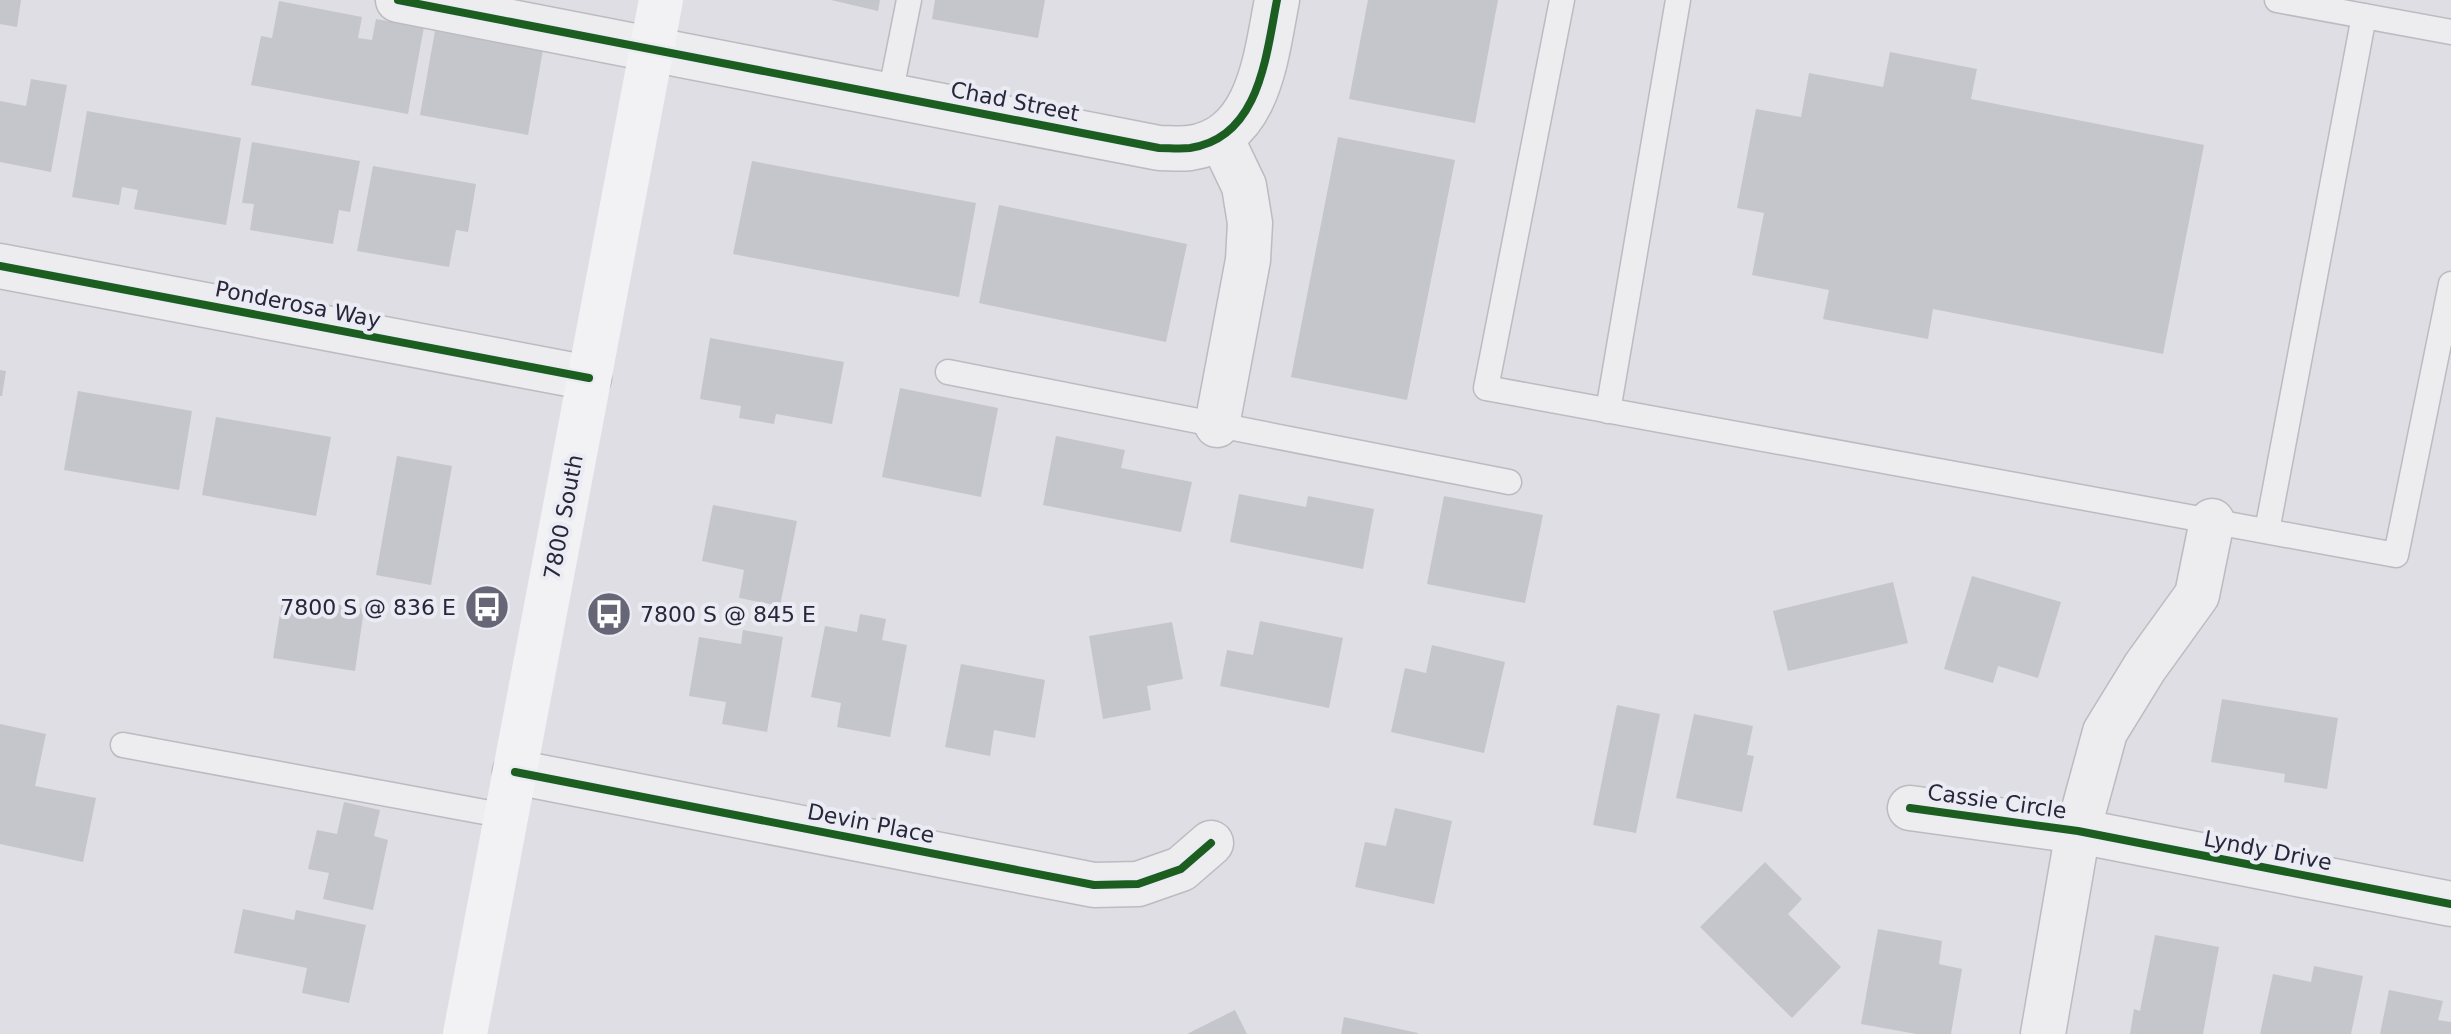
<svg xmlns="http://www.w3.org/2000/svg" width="2451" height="1034" font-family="'DejaVu Sans',sans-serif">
	<rect width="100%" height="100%" fill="#dedee4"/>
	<g fill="#c5c5cc">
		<polygon points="0,0 21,0 17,27 0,24"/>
		<polygon points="831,0 880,0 878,11"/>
		<polygon points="935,0 1045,0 1038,38 932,19"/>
		<polygon points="1368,0 1498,0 1475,123 1349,99"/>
		<polygon points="279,1 362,17 358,38 372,40 376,19 424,27 408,114 251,85 261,36 272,38"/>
		<polygon points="435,31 543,50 528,135 420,115"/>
		<polygon points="1890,52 1977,69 1971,99 2204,145 2163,354 1933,309 1928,339 1823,319 1829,290 1752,275 1764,213 1737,208 1756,109 1801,117 1809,73 1883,87"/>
		<polygon points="31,79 67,85 51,172 0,162 0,101 26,106"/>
		<polygon points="87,111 241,138 226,225 134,209 138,190 122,187 119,205 72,197"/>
		<polygon points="1338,137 1455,160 1407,400 1291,377"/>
		<polygon points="252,142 360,161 350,212 339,210 333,244 250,230 254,204 242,203"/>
		<polygon points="752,161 976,203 959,297 733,254"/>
		<polygon points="373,166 476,184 468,232 456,230 449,267 357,251"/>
		<polygon points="999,205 1187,244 1166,342 979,303"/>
		<polygon points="710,338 844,362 832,424 776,414 774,424 739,418 741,406 700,399"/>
		<polygon points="0,370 6,371 2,396 0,396"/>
		<polygon points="900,388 998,408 981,497 882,477"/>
		<polygon points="78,391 192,411 179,490 64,470"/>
		<polygon points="216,417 331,437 316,516 202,495"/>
		<polygon points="1056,436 1125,450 1121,468 1192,482 1181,532 1043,505"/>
		<polygon points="397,456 452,466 431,585 376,575"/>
		<polygon points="1239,494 1306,507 1308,496 1374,509 1363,569 1230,542"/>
		<polygon points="1444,496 1543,515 1525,603 1427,584"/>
		<polygon points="713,505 797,521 780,606 739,598 744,570 702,561"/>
		<polygon points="1972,576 2061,602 2038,678 1998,666 1993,683 1944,669"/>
		<polygon points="1893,582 1908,643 1788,671 1773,611"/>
		<polygon points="283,595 364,609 355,671 273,658"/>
		<polygon points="860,614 886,619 882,640 907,645 890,737 837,727 841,703 811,697 825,626 857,632"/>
		<polygon points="1260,621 1343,638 1329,708 1220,686 1227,650 1253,655"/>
		<polygon points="1172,622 1183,679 1147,686 1151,710 1103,719 1089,636"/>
		<polygon points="743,630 783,637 767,732 722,724 726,702 689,696 699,637 741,644"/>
		<polygon points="1432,645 1505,662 1484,753 1391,732 1405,668 1426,673"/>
		<polygon points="961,664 1045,680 1035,738 994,730 990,756 945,747"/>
		<polygon points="2222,699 2338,718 2327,789 2284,782 2285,774 2211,762"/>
		<polygon points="1617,705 1660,714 1636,833 1593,825"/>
		<polygon points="1694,714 1753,726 1747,755 1754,756 1742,812 1676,798"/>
		<polygon points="0,724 46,734 35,786 96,798 83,862 0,844"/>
		<polygon points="344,802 380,810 374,836 388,840 373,910 323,899 329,873 308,869 317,830 337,834"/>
		<polygon points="1395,808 1452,821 1434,904 1355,887 1365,842 1386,846"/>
		<polygon points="1765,862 1802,899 1788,914 1841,967 1792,1018 1700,927"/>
		<polygon points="243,909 294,920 296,910 366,925 349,1003 302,993 307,968 234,953"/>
		<polygon points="1878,929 1942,941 1939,964 1962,969 1951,1034 1916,1034 1861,1024"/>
		<polygon points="2155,935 2219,947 2203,1034 2130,1034 2134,1009 2140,1011"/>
		<polygon points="2314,966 2363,976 2351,1034 2260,1034 2273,974 2311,982"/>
		<polygon points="2389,990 2443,1001 2438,1020 2451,1022 2451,1034 2380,1034"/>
		<polygon points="1235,1010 1247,1034 1187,1034"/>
		<polygon points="1344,1017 1418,1033 1418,1034 1341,1034"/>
	</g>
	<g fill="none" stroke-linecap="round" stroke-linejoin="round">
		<g stroke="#bbbbc0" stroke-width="27">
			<g id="service">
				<polyline points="1562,0 1486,388 2396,555 2451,284"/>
				<polyline points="2277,0 2451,32"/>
				<polyline points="890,95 909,0"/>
				<polyline points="948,372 1509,482"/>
				<polyline points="1608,411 1678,0"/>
				<polyline points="2267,531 2364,16"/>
				<polyline points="123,745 506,816"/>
			</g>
		</g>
		<g stroke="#bbbbc0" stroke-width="47">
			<g id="minor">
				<path d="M398,0L1159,148C1169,148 1180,149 1190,148C1260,138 1266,55 1277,0"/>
				<polyline points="0,266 589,378"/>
				<polyline points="1217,425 1248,260 1250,223 1244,186 1221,138"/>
				<polyline points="515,772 1094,885 1138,884 1181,869 1211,843"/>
				<polyline points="1910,808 2078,831 2451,904"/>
				<polyline points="2043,1034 2078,831 2105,732 2145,667 2197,595 2212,521"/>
			</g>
		</g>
		<use href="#service" stroke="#ededf0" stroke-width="24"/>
		<use href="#minor" stroke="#ededf0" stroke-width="44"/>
		<polyline stroke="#f2f2f4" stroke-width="44" points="465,1034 661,0"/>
		<g stroke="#ebebf3" stroke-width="13">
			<g id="cycleway">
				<path d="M398,0L1159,148C1169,148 1180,149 1190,148C1260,138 1266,55 1277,0"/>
				<polyline points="0,266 589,378"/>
				<polyline points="515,772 1094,885 1138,884 1181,869 1211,843"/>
				<polyline points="1910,808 2078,831 2451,904"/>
			</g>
		</g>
		<use href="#cycleway" stroke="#1b5e20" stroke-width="8"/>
	</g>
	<defs>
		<g id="bus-disc" transform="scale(2.3)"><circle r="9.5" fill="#676676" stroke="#ebebf3"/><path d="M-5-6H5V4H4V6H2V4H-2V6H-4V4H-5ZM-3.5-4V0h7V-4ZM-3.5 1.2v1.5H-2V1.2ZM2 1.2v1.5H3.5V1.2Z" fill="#fff"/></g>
	</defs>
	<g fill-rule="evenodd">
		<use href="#bus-disc" x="487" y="607"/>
		<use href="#bus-disc" x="609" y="614"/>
	</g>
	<g text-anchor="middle" stroke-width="8" stroke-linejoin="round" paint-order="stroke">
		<g font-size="22" fill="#27263b" stroke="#ebebf3">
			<text transform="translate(1015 101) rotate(11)" y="8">Chad Street</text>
			<text transform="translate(298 304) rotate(11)" y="8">Ponderosa Way</text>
			<text transform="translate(563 517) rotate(-79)" y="8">7800 South</text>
			<text transform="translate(1997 801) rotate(8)" y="8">Cassie Circle</text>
			<text transform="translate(871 823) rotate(11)" y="8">Devin Place</text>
			<text transform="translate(2268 850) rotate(11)" y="8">Lyndy Drive</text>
		</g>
		<g font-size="22" fill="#27263b" stroke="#ebebf3" text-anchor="end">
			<text x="456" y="615">7800 S @ 836 E</text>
			<text x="640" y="622" text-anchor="start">7800 S @ 845 E</text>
		</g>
	</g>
</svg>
